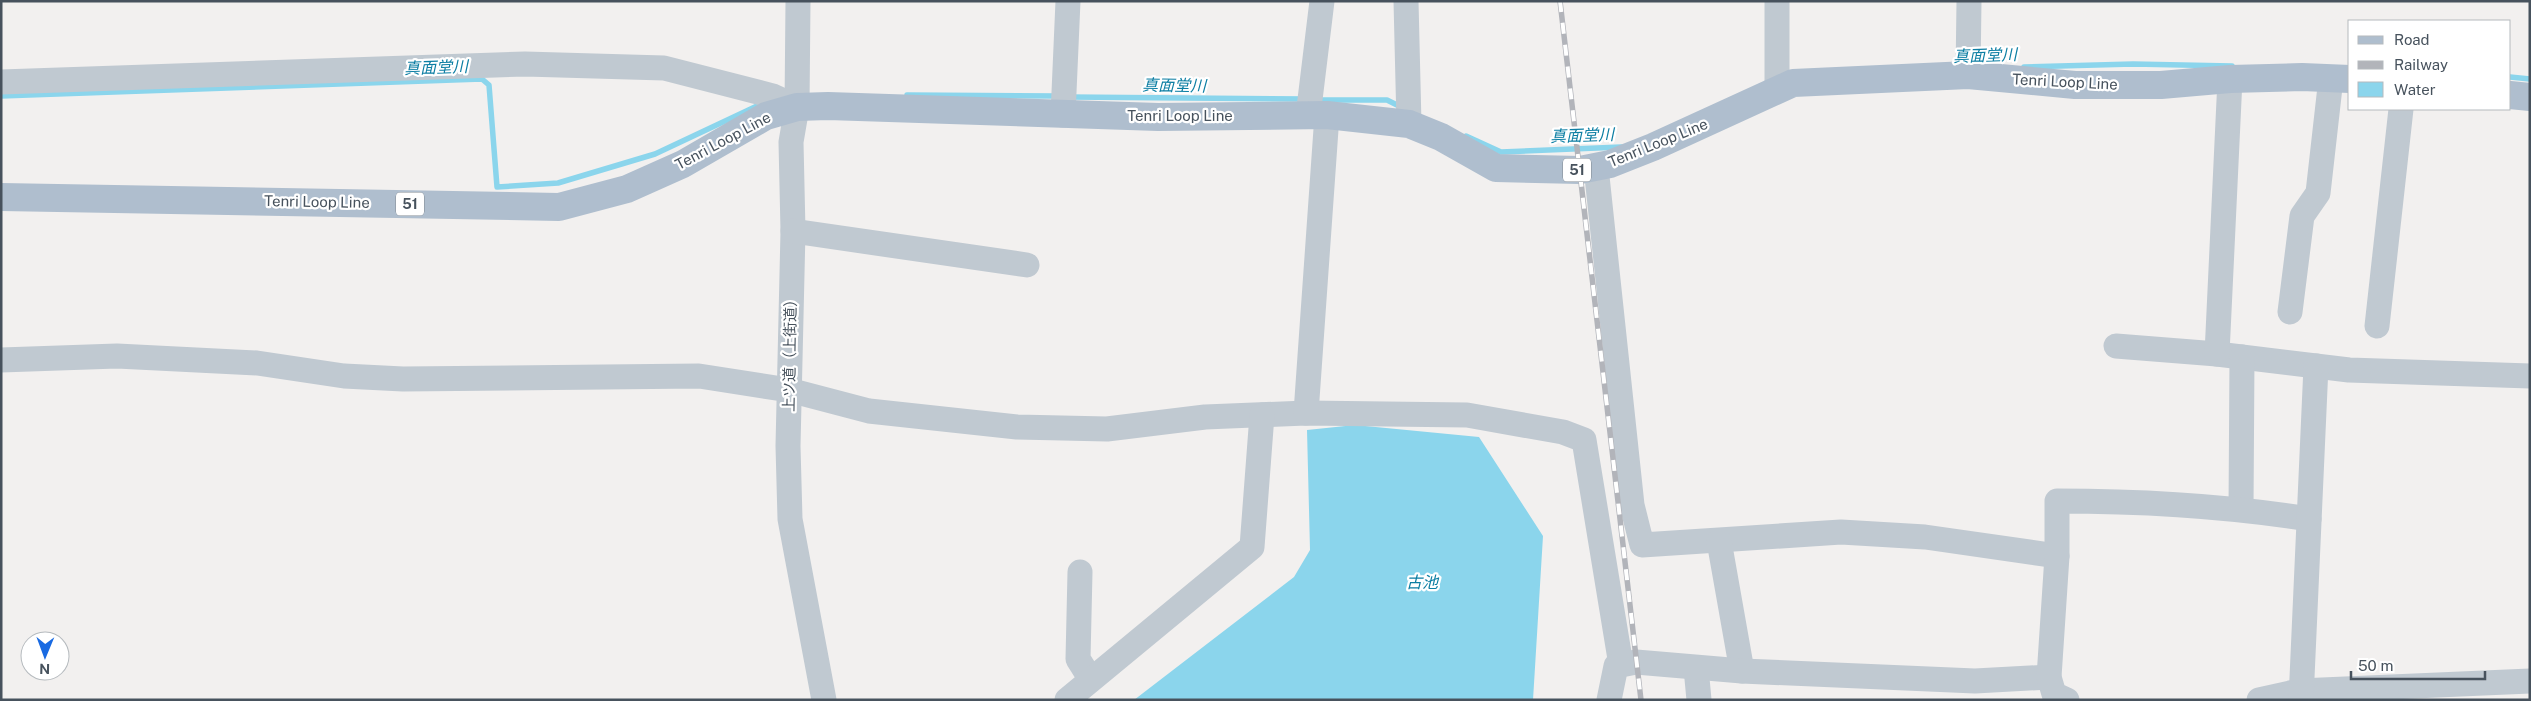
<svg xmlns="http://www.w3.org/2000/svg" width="2531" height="701" font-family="'Public Sans','Noto Sans JP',sans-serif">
	<rect width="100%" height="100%" fill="#f2f0ef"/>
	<polygon fill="#8bd5ec" points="1355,425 1479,437 1543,536 1533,700 1134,700 1294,577 1310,550 1307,430"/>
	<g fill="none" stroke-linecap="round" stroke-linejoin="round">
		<g stroke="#8bd5ec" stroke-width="5.5">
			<polyline points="2024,67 2133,64 2232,66"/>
			<polyline points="2510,77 2530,79"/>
			<polyline points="907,95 1057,96"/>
			<polyline points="1,96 482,79 489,85 497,187 558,183 655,154 757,106"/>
			<polyline points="1069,97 1305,99"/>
			<polyline points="1317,100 1387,100 1403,108"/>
			<polyline points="1466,136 1501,152 1621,147"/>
		</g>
		<g stroke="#c0c9d1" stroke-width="25">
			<polyline points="798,1 797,107 791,142 793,231 788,446 790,519 824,700"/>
			<polyline points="1406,1 1409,124"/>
			<polyline points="1777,1 1777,91"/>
			<polyline points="1968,75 1969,1"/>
			<polyline points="1,82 525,64 664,68 773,96 797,107"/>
			<polyline points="1063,115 1068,1"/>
			<polyline points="1308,116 1322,1"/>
			<polyline points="1596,167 1632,505 1642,545 1841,532 1925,537 2057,556"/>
			<polyline points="793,231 1027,265"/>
			<polyline points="2290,312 2302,216 2318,193 2331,78"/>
			<polyline points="2377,326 2401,109"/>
			<polyline points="2116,346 2217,354 2349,370 2530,376"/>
			<polyline points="2217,354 2230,79"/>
			<polyline points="1,360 117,356 257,363 344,376 403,379 699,376 789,390 869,411 1017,427 1107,429 1205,417 1306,413 1467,415 1563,432 1584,440 1621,665"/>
			<polyline points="1306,413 1327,115"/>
			<polyline points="2241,509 2242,357"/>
			<polyline points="1719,541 1742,671"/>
			<polyline points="1080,572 1078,659 1090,678"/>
			<polyline points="1696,668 1699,700"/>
			<polyline points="1067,700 1252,547 1262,415"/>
			<polyline points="1609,700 1616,666 1636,662 1742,671 1975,681 2049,677"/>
			<path d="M2067,700L2054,694L2049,677L2057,556V501C2142,501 2226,506 2309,519"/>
			<polyline points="2259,700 2299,691 2530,681"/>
			<polyline points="2301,700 2316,366"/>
		</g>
		<g stroke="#afbece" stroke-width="28">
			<polyline points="2510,95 2530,97"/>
			<polyline points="1,197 559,207 627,189 683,164 766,116 797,107 828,106 1158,117 1327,115 1409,124 1441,137 1496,168 1580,170 1610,164 1653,147 1793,83 1968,75 2075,85 2161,85 2230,79 2302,77 2350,79"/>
		</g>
		<g stroke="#b2b4ba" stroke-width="5.5">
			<polyline id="rail" points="1560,1 1641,700"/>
		</g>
		<use href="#rail" stroke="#fff" stroke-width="4" stroke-dasharray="11" stroke-linecap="butt"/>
	</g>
	<g text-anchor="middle" stroke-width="4.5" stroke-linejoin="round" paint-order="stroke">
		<g fill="#fff" stroke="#7e868e" stroke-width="1">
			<rect x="1563" y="158.5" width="28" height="23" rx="4"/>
			<rect x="396" y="192.5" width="28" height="23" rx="4"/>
		</g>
		<g font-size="14" font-weight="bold" fill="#47525d">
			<text x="1577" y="175">51</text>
			<text x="410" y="209">51</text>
		</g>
		<g font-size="15" fill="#47525d" stroke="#fff">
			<text transform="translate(2065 82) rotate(3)" y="5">Tenri Loop Line</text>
			<text x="1180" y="121">Tenri Loop Line</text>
			<text transform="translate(723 141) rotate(-28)" y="5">Tenri Loop Line</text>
			<text transform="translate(1658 143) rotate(-22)" y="5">Tenri Loop Line</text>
			<text transform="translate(317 202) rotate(1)" y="5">Tenri Loop Line</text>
			<text transform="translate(790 352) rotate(-89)" y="5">上ツ道（上街道）</text>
		</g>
		<g font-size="16" font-style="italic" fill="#0c7ea3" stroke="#fff">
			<text transform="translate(1985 55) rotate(-2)" y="6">真面堂川</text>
			<text transform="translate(436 67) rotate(-2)" y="6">真面堂川</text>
			<text transform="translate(1174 85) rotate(1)" y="6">真面堂川</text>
			<text transform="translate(1582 135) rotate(-2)" y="6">真面堂川</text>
			<text x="1422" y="588">古池</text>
		</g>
	</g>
	<rect width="2531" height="701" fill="none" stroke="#47525d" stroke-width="5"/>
	<rect x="2348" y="20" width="162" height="90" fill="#ffffff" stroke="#b5babe"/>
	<rect x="2358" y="36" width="25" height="8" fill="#afbece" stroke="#b5babe"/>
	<text x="2394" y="45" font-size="15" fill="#47525d">Road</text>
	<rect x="2358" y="61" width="25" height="8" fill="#b2b4ba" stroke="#b5babe"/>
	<text x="2394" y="70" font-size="15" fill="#47525d">Railway</text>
	<rect x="2358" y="82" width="25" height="15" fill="#8bd5ec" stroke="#b5babe"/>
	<text x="2394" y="95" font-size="15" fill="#47525d">Water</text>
	<g transform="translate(45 656) rotate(181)"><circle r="24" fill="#ffffff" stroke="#b5babe"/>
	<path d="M0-4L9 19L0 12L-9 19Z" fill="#196ae2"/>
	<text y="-8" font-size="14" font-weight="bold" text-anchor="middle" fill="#47525d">N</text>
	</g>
	<path d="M2351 671v8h134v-8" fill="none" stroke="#47525d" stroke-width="2.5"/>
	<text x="2358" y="671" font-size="15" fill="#47525d" stroke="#ffffff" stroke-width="4" paint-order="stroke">50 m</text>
</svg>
